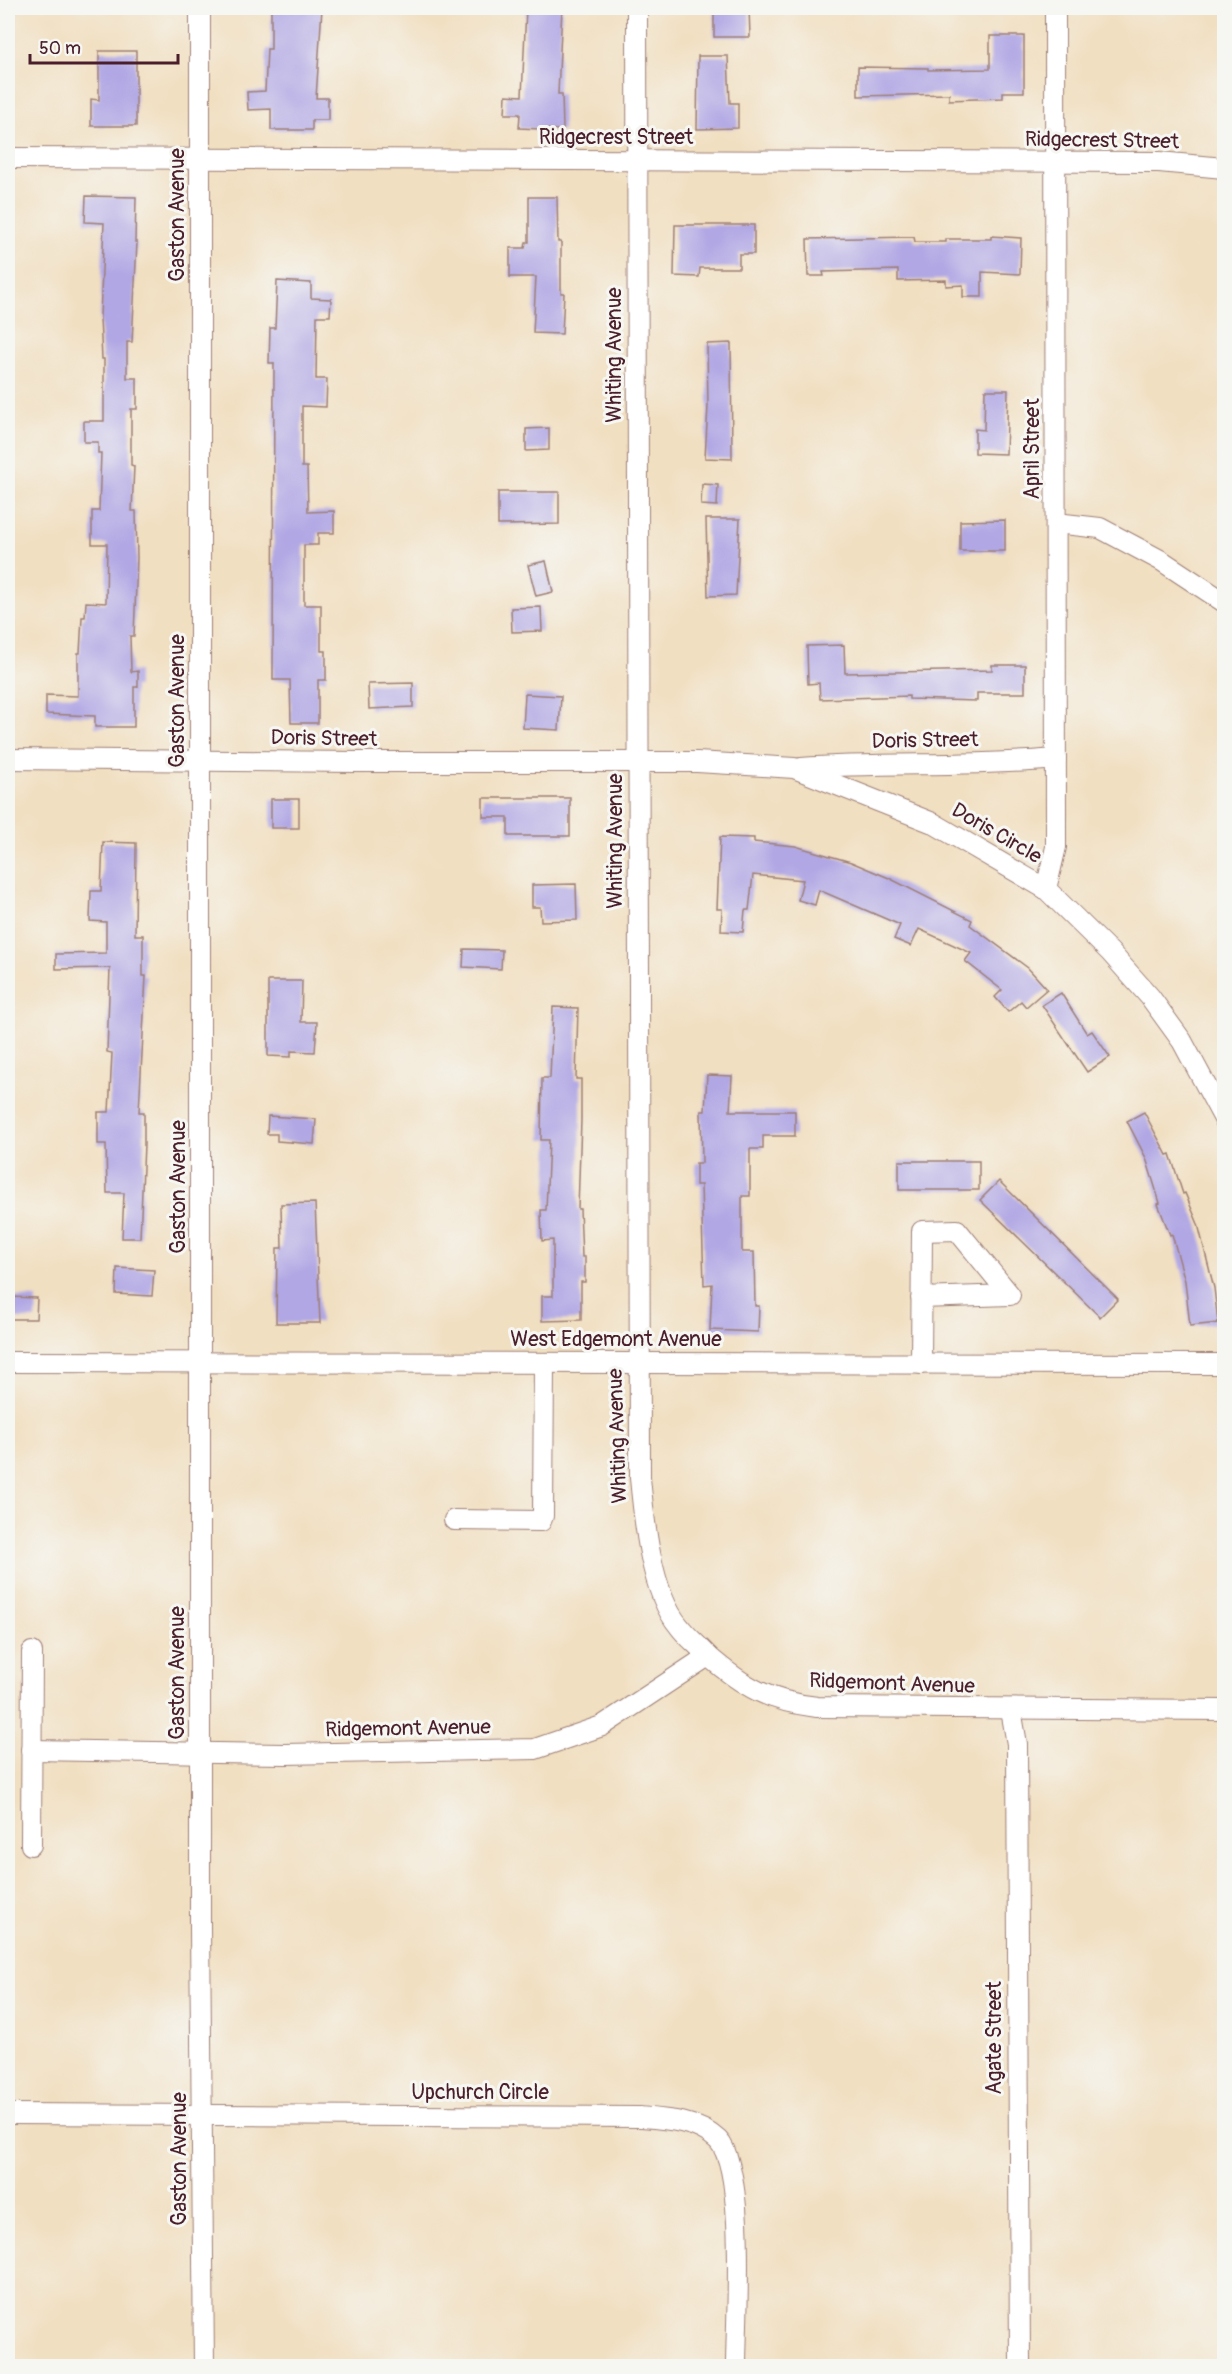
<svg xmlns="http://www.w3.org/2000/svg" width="1232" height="2374" font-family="Pangolin,sans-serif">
	<rect width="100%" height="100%" fill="#f6f6f2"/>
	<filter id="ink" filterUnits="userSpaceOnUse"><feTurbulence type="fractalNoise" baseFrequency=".0167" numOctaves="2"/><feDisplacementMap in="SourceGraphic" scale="12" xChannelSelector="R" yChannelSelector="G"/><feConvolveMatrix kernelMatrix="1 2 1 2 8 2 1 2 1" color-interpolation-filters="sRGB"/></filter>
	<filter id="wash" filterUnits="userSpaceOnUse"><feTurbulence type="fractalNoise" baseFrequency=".008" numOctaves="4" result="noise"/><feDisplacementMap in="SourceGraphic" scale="24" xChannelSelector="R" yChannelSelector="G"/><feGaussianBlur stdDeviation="1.35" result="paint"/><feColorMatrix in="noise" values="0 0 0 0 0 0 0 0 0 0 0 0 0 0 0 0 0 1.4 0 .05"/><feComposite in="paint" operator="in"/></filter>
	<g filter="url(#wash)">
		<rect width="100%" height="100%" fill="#f1dfc1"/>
		<g id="blocks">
			<g fill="#b1a7e4">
				<polygon points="271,8 322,8 316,98 328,98 328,120 312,120 312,130 271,130 271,109 248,110 247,92 265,91 267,49 271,49"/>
				<polygon points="526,8 562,8 558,94 562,94 563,130 519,128 520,114 505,114 506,95 522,96"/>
				<polygon points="714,8 749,8 750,37 714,37"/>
				<polygon points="990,36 1024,36 1024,92 1003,92 1003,98 949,100 949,94 858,96 858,67 928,68 928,70 990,69"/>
				<polygon points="99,51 136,51 136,126 91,126 91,99 99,100"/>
				<polygon points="698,56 728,56 730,103 738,103 738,128 697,129"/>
				<polygon points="86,196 136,197 135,242 137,242 132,342 127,342 127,378 137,378 137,409 131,409 131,465 134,466 132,511 136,511 137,558 134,636 130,636 131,672 138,671 138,687 134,687 134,727 95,727 95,716 46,714 46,695 78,696 78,653 80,653 82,617 85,617 86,602 106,603 107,544 92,544 92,511 99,511 101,453 98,453 98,442 84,442 84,421 104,421 104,359 102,359 100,318 104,223 85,222"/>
				<polygon points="529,197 557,197 558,242 561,242 561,293 564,293 562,334 533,333 536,277 510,277 510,248 525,248 526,242 529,242"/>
				<polygon points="675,225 754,225 754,254 739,254 739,268 700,268 699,277 674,276"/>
				<polygon points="991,236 1021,238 1020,274 982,272 982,297 963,297 963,285 946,286 946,280 898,281 898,270 823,272 824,276 808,276 807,239 914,237 915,242 946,242 946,239 991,239"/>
				<polygon points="277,281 311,283 311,298 331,299 330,316 317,316 316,379 327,379 326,407 302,406 302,467 307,467 308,512 334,511 334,533 318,533 318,545 304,545 304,605 321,605 321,651 326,651 326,680 318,680 318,723 291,723 290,680 273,680 274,363 269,363 270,328 275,328"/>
				<polygon points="731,343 732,459 705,458 708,406 707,344"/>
				<polygon points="985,390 1008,390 1006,454 975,453 975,429 984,430"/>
				<polygon points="549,428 549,450 526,451 526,429"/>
				<polygon points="702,484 718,485 717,506 701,505"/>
				<polygon points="498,492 559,492 559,524 498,525"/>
				<polygon points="706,519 740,519 736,595 708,596"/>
				<polygon points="1005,520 1005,551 960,551 960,521"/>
				<polygon points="546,561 553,592 536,596 528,565"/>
				<polygon points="541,607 542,631 512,632 511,608"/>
				<polygon points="844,645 845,673 992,670 992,665 1025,665 1025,693 977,693 977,701 909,699 909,696 820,699 819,683 808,684 807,646"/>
				<polygon points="413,683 413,707 369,709 368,684"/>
				<polygon points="525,694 561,696 559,730 523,728"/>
				<polygon points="483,798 570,798 570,836 508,836 508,817 483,817"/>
				<rect x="271" y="799" width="28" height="29"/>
				<polygon points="720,837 754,838 754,842 795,846 851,862 889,878 972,920 970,925 1028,968 1047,989 1026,1007 1021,1001 1008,1012 995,997 1002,990 965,961 971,953 919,929 911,946 894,939 900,925 819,890 815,905 798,900 803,880 753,875 749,910 745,910 743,932 721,931 722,909 717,909"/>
				<polygon points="103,842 136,843 135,935 143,935 143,976 146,976 139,1112 144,1112 144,1144 140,1238 122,1238 124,1193 107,1193 106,1144 98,1144 98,1112 109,1112 112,1053 107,1052 110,968 56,969 56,954 106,953 106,922 90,921 91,891 101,891"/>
				<polygon points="576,884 577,920 541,921 540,907 532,907 532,885"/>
				<polygon points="464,949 502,950 501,969 463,967"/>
				<polygon points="268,981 302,981 301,1022 317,1022 315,1052 291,1051 291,1057 268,1056"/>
				<polygon points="1061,993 1087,1034 1092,1031 1110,1057 1087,1072 1042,1005"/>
				<polygon points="553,1007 578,1008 576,1079 581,1079 581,1120 578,1209 580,1209 582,1257 585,1257 585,1282 581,1282 581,1320 542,1321 542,1296 553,1296 553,1240 542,1241 541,1210 546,1210 549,1140 541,1140 542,1078 550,1078"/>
				<polygon points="707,1075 732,1076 730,1111 795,1111 795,1136 763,1136 763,1149 750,1149 750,1196 742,1196 742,1252 754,1252 755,1306 759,1306 758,1332 710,1330 712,1284 704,1285 701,1185 696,1185 696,1163 702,1163 701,1111 705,1111"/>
				<polygon points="1144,1112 1167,1155 1170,1154 1183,1194 1185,1193 1198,1224 1214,1288 1218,1323 1190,1326 1185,1281 1172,1234 1170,1235 1158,1204 1160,1203 1146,1158 1127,1121"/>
				<polygon points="268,1116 316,1119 314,1144 277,1141 277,1134 267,1134"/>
				<rect x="899" y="1161" width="80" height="29"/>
				<polygon points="999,1181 1118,1299 1100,1317 980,1200"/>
				<polygon points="315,1203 320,1323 276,1323 277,1248 282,1248 281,1204"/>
				<polygon points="117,1268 154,1270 152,1296 116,1294"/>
				<polygon points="8,1297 37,1298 36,1319 8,1319"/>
			</g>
		</g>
	</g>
	<g filter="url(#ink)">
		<use href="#blocks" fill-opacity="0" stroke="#9e7f76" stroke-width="1.5"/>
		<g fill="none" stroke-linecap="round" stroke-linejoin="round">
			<g stroke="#9e7f76" stroke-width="22">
				<g id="minor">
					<polyline points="200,8 200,1928 204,2366"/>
					<path d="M637,8L640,1478C644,1520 651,1593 679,1626C687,1637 699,1646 708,1656"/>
					<polyline points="8,158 1159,162 1224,168"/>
					<polyline points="1056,523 1100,528 1162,561 1224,602"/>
					<polyline points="8,759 357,762 697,762 794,768 933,823 1046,889 1110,952 1150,997 1182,1041 1224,1119"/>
					<path d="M801,768C886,762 971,767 1056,759"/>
					<polyline points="1046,889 1056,847 1055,8"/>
					<polyline points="8,1362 1224,1364"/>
					<polyline points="921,1364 922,1231 957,1230 1010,1295 921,1298"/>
					<polyline points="454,1520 541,1521 543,1516 544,1363"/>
					<polyline points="1011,1710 1017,1744 1020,2366"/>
					<path d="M31,1750L285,1754L535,1749L602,1726L708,1656C744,1687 768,1701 817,1707L1224,1710"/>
					<polyline points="31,1845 32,1652"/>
					<path d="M8,2114L640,2117C667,2119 698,2121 718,2140C747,2170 736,2322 736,2366"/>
				</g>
			</g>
			<use href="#minor" stroke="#fff" stroke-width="20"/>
		</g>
	</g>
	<g text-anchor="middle" stroke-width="6" stroke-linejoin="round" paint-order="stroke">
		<g font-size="21" fill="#4a1f2b" stroke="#f6f6f2">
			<text x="616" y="144">Ridgecrest Street</text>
			<text transform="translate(1102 140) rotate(1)" y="7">Ridgecrest Street</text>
			<text transform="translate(177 215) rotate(-90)" y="7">Gaston Avenue</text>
			<text transform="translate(614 355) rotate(-90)" y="7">Whiting Avenue</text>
			<text transform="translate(1032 449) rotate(-90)" y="7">April Street</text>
			<text transform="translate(177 701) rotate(-90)" y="7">Gaston Avenue</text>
			<text transform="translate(324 738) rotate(1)" y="7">Doris Street</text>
			<text transform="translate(925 740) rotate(-1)" y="7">Doris Street</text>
			<text transform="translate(997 833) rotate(30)" y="7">Doris Circle</text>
			<text transform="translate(615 841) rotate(-90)" y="7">Whiting Avenue</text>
			<text transform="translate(178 1187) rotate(-90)" y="7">Gaston Avenue</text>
			<text x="616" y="1346">West Edgemont Avenue</text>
			<text transform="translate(617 1436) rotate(-92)" y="7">Whiting Avenue</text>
			<text transform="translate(177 1673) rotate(-90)" y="7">Gaston Avenue</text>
			<text transform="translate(892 1683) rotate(2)" y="7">Ridgemont Avenue</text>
			<text transform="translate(408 1728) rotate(-1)" y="7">Ridgemont Avenue</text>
			<text transform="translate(994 2038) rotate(-90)" y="7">Agate Street</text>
			<text x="480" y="2099">Upchurch Circle</text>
			<text transform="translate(179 2159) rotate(-90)" y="7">Gaston Avenue</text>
		</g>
	</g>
	<rect width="1232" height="2374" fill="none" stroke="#f6f6f2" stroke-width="30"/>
	<path d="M30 54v9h148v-9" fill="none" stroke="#4a1f2b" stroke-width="3"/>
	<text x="39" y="54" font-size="18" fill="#4a1f2b" stroke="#f6f6f2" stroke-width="4.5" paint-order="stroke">50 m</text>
</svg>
